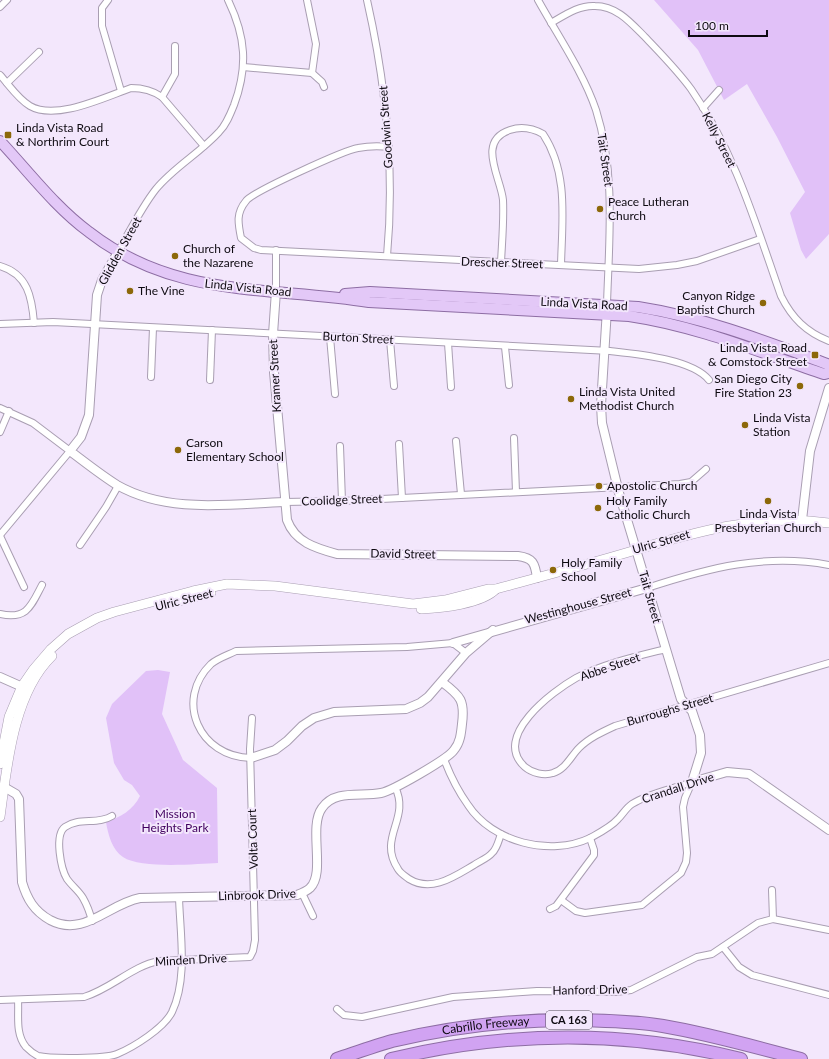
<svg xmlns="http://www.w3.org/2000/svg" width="829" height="1059" font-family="Lato,sans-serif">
	<rect width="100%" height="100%" fill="#f3e7fc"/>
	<g fill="#e1c1f8">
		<polygon points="654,0 829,0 829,234 806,259 801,250 790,213 805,192 777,137 747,84 724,100 698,50"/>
		<path d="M158,670L170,672L162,714L183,760L217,788L218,863C196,864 140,869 123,857C112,850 108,834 106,822C121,817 133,810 140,796L132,785L124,780L114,763L106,718L112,704L146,671Z"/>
	</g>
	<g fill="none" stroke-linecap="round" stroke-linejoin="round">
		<g stroke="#a99eb2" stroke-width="8">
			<g id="minor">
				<polyline points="108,0 102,8 102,26 121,91"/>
				<polyline points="307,0 316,44 312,73"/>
				<path d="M367,0C386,84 395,170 387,256"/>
				<path d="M538,0C558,36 583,72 596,110C616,173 609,240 607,304"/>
				<polyline points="0,7 7,0"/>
				<path d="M551,23C565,15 579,5 595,6C617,6 631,23 645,37C661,54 677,70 691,89C735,152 756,225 781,296C792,318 806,332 829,341"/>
				<polyline points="243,67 312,73 322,82 324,87"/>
				<path d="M0,75C9,85 18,99 30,106C56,121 105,97 131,88C143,88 152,90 162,97L204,146"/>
				<polyline points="7,83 39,52"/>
				<polyline points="162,97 175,74 175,46"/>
				<polyline points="703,108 719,90"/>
				<path d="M389,147C379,146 369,146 358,148C345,150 252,192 246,201C236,213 238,223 241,238L254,248L261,250L639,269L677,265L697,261L760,239"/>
				<path d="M118,252C130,231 141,208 156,189C174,167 200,153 219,132C226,125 230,115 234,105C248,67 246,37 228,0"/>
				<path d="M501,262C502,242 504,221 503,200C501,178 476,141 510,130C522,126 532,128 543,134C569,173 562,221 561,265"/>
				<path d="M0,266C28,274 32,298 34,323"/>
				<polyline points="276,291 276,250"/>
				<path d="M0,324L53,322L610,351C637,354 692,359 709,380"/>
				<polyline points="330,337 335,394"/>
				<polyline points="390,340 394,386"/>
				<polyline points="448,343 451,387"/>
				<polyline points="505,347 509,385"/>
				<polyline points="151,377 153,328"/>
				<polyline points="210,380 212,330"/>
				<polyline points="0,408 33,423 70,451 0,535"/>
				<polyline points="0,432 9,411"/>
				<polyline points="514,438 516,492"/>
				<polyline points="456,441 461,494"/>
				<polyline points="399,444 402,498"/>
				<polyline points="340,446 342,501"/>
				<polyline points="284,502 342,501 680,484 691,482 706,469"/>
				<polyline points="0,536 24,587"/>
				<polyline points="80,545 106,507 118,486"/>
				<path d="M647,588C708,568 765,553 829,565"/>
				<path d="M0,614C27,620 31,606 42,585"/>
				<path d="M666,649C638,656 602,664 576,678C553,691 491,737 525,767C532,773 544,776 553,773C565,770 571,756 579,748C589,738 602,732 615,726L829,663"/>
				<path d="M251,758C199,757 174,700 211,664C218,658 228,655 236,651L407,647L453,643L466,653"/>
				<path d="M444,759C450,775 458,791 468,805C492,842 550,857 590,838C599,833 611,827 618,819C623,814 626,808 632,804C649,793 673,789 692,782"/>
				<path d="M395,787C411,819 377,837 398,869C400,873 405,876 409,879C432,893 455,876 474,865C480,861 488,858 492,853C497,849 499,839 501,834"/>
				<polyline points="772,890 773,919"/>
				<polyline points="302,893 313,916"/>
				<polyline points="561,900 576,911 585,913 642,905 681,873 686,862 687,853 683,807 685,798 692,782"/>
				<polyline points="550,909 556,906 594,855 594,850 590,838"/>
				<path d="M92,921C90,913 87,905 83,898C79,891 72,886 67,879C61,869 54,835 65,827C79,817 98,825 112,816"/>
				<polyline points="723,947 739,967 752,975 829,995"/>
				<path d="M0,1000L84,997C111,989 132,966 159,961L250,957L253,951L255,940L250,749L252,718"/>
				<path d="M18,1000C19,1015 15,1034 26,1047C29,1050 34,1054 38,1056C50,1059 105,1059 117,1054C134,1047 164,1028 172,1012C188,978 180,934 179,897"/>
				<polyline points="337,1009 344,1015 362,1017 453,997 537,991 616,992 631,990 697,957 712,954 758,923 773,919 829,930"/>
			</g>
		</g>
		<g stroke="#a99eb2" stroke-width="10">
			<g id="tertiary">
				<path d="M118,252L102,280L97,295L89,415L81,437L70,451C86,463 101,475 117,485C168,514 229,504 284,502"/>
				<path d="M276,291L273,334L274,372L287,520C295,542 315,548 337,554L518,556C533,558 535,563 537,578"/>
				<polyline points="607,309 601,405 602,423 619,493 681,699 692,711 700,735 701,753 692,782"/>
				<polyline points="802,520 810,451 829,388"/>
				<polyline points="453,643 647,588"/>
				<polyline points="0,677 27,689"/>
				<polyline points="251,758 275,750 287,741 302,726 314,718 334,712 406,709 420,703 428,697 466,653 493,630"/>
				<polyline points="692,782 727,772 749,774 829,830"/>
				<path d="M4,787L16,794L19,799L22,882C27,899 34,911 50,920C84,938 108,904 140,898L297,895C302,893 307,891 310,888C326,873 308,827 322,808C335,789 361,797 381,793C392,791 448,759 454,750C460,743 461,734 462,724C465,701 461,696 442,682"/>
			</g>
		</g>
		<g stroke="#a99eb2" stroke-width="10">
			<g id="secondary">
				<polyline points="167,604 211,593"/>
				<path d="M421,609C441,608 482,604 496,589"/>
				<path d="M0,764L9,717L22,686L33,670L51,649L68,634L97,618L114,612L193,591L227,584L275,586L413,604L445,600L488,589H496C540,577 585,565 629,552C694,532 760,513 829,523"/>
				<path d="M0,817C7,766 13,694 52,656"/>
			</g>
		</g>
		<g stroke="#8d6da3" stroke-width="12">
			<g id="primary">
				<path d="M0,141C29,172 55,207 89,232C175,299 268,286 369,302L629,316C697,326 759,352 824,374L829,373"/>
				<path d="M345,294L370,292L638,307C703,317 765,341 827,364L829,366"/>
			</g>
		</g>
		<g stroke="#8d6da3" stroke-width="14">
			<g id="motorway">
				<path id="s1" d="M337,1059C355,1053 374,1046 392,1041C455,1026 517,1019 581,1020C609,1021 636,1021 663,1026C710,1034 755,1047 801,1059"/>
				<path d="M391,1059C507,1031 626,1030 741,1059"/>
			</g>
		</g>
		<use href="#minor" stroke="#fff" stroke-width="6"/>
		<use href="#tertiary" stroke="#fff" stroke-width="8"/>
		<use href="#secondary" stroke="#fff" stroke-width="9"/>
		<use href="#primary" stroke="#e3c8f7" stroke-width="10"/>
		<use href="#motorway" stroke="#d1a3f2" stroke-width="12"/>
	</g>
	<g fill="#8c6809" stroke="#f3e7fc" stroke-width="1.5">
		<rect x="4" y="131" width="8" height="8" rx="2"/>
		<circle cx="600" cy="209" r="4"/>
		<circle cx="175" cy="256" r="4"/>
		<circle cx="130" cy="291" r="4"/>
		<circle cx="763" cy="303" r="4"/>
		<rect x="811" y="351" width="8" height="8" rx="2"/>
		<circle cx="800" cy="386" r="4"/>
		<circle cx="571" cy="399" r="4"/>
		<circle cx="745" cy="425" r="4"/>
		<circle cx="178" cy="450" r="4"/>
		<circle cx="599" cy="486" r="4"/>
		<circle cx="768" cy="501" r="4"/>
		<circle cx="598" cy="508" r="4"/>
		<circle cx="553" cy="570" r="4"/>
	</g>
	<g text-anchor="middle" stroke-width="4" stroke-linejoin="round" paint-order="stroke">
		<rect fill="#f3e7fc" stroke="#534c58" stroke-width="1" x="546" y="1011" width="46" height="18" rx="3"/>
		<g font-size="11" font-weight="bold" fill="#0e0a11">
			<text x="569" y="1024">CA 163</text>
		</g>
		<g font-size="12" fill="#0e0a11" stroke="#f3e7fc">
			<text transform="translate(386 127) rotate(-94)" y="4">Goodwin Street</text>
			<text transform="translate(719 140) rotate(63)" y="4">Kelly Street</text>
			<text transform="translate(605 160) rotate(82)" y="4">Tait Street</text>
			<text transform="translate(120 251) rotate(-61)" y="4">Glidden Street</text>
			<text transform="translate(502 263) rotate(2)" y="4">Drescher Street</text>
			<text transform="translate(248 288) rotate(6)" y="4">Linda Vista Road</text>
			<text transform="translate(584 304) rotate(3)" y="4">Linda Vista Road</text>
			<text transform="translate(358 338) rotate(3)" y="4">Burton Street</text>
			<text transform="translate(275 376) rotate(-93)" y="4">Kramer Street</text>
			<text transform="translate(342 500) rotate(-2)" y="4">Coolidge Street</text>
			<text transform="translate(661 542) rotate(-16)" y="4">Ulric Street</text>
			<text transform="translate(403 554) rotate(1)" y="4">David Street</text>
			<text transform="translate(650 597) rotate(74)" y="4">Tait Street</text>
			<text transform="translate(184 600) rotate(-14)" y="4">Ulric Street</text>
			<text transform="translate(578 606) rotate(-15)" y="4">Westinghouse Street</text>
			<text transform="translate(610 667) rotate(-19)" y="4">Abbe Street</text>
			<text transform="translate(670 710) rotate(-16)" y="4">Burroughs Street</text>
			<text transform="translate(678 788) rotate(-18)" y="4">Crandall Drive</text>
			<text transform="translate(253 839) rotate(-92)" y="4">Volta Court</text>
			<text transform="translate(257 895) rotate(-2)" y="4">Linbrook Drive</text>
			<text transform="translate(191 960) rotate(-3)" y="4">Minden Drive</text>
			<text transform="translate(590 990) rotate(-1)" y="4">Hanford Drive</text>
			<text dy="4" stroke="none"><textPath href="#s1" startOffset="153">Cabrillo Freeway</textPath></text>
		</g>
		<g font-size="12" fill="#0e0a11" stroke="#f3e7fc" text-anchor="start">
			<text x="16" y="132">Linda Vista Road<tspan x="16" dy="14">&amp; Northrim Court</tspan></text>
			<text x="608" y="206">Peace Lutheran<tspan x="608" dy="14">Church</tspan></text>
			<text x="183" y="253">Church of<tspan x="183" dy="14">the Nazarene</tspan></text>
			<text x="138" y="295">The Vine</text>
			<text x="755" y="300" text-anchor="end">Canyon Ridge<tspan x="755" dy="14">Baptist Church</tspan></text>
			<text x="807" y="352" text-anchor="end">Linda Vista Road<tspan x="807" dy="14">&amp; Comstock Street</tspan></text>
			<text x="792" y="383" text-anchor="end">San Diego City<tspan x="792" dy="14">Fire Station 23</tspan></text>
			<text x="579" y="396">Linda Vista United<tspan x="579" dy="14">Methodist Church</tspan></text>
			<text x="753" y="422">Linda Vista<tspan x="753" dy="14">Station</tspan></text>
			<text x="186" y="447">Carson<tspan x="186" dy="14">Elementary School</tspan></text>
			<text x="607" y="490">Apostolic Church</text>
			<text x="606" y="505">Holy Family<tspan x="606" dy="14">Catholic Church</tspan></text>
			<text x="768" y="518" text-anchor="middle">Linda Vista<tspan x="768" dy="14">Presbyterian Church</tspan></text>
			<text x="561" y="567">Holy Family<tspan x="561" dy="14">School</tspan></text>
		</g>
		<g font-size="12" fill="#41005f" stroke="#f3e7fc">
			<text x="175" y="818">Mission<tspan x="175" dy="14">Heights Park</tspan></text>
		</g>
	</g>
	<path d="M689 30v6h78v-6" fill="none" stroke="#0e0a11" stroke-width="2"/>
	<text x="695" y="30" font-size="12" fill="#0e0a11" stroke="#f3e7fc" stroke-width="3" paint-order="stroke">100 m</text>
</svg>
